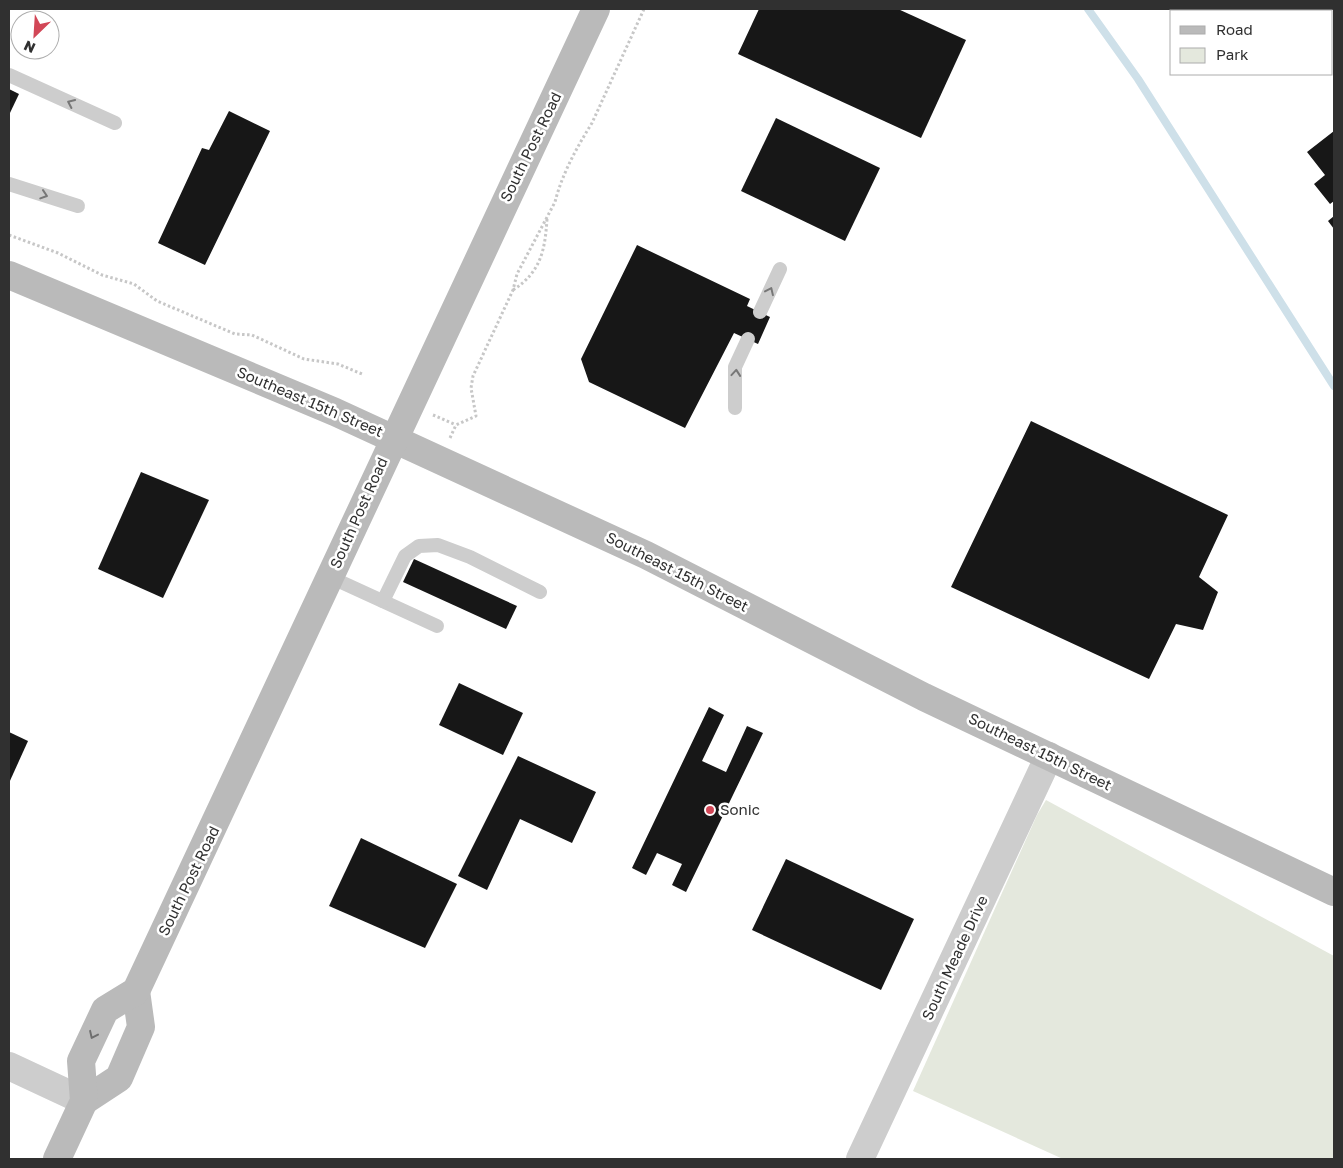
<svg xmlns="http://www.w3.org/2000/svg" width="1343" height="1168" font-family="'Golos Text',sans-serif">
	<rect width="100%" height="100%" fill="#fff"/>
	<polygon fill="#e4e8dd" points="1046,800 1334,956 1334,1159 1063,1159 913,1091 1037,815"/>
	<g fill="none" stroke-linecap="round" stroke-linejoin="round">
		<polyline stroke="#cee0e9" stroke-width="8" points="1088,9 1138,79 1334,386"/>
	</g>
	<g fill="#171717">
		<polygon points="759,9 898,9 966,40 921,138 738,54"/>
		<polygon points="9,89 19,94 9,115"/>
		<polygon points="229,111 270,131 205,265 158,243 202,148 209,150"/>
		<polygon points="776,118 880,168 845,241 741,191"/>
		<polygon points="1334,131 1334,201 1330,204 1314,184 1325,175 1307,152"/>
		<polygon points="1334,216 1334,229 1328,221"/>
		<polygon points="637,245 750,299 747,306 770,317 758,344 734,333 685,428 589,382 581,359"/>
		<polygon points="1031,421 1228,515 1199,577 1218,592 1203,630 1176,624 1149,679 951,587"/>
		<polygon points="141,472 209,500 163,598 98,569"/>
		<polygon points="414,559 517,606 506,629 403,582"/>
		<polygon points="459,683 523,713 503,755 439,725"/>
		<polygon points="709,707 724,715 702,761 726,772 747,726 763,733 686,892 672,885 682,864 657,853 646,875 632,868"/>
		<polygon points="9,732 28,741 9,783"/>
		<polygon points="518,756 596,792 572,843 520,819 487,890 458,876"/>
		<polygon points="361,838 457,884 425,948 329,906"/>
		<polygon points="786,859 914,919 881,990 752,930"/>
	</g>
	<g fill="none" stroke-linecap="round" stroke-linejoin="round">
		<g stroke="#c7c7c7" stroke-width="3" stroke-dasharray="2.5 2.5" stroke-linecap="butt">
			<polyline points="9,235 58,253 102,275 134,284 157,301 235,334 252,335 304,359 338,364 362,374"/>
			<path d="M513,290C541,272 545,250 547,219"/>
			<polyline points="433,415 456,425"/>
			<path d="M450,438L456,425L476,416L471,388L473,376L513,290L517,274L555,202C562,174 577,147 592,123L644,9"/>
		</g>
		<g stroke="#cdcdcd" stroke-width="14">
			<polyline points="9,75 115,123"/>
			<polyline points="9,184 78,206"/>
			<polyline points="760,312 780,269"/>
			<polyline points="735,408 735,367 748,339"/>
			<polyline points="330,577 437,626"/>
			<polyline points="383,601 405,556 419,546 438,545 470,557 540,592"/>
		</g>
		<g stroke="#cdcdcd" stroke-width="28">
			<polyline points="9,1066 84,1101"/>
			<polyline points="860,1159 1049,756"/>
		</g>
		<g stroke="#bababa" stroke-width="28">
			<polyline points="9,275 335,412 646,555 924,697 1334,892"/>
			<polyline points="84,1101 119,1078 141,1027 136,991"/>
			<polyline points="57,1159 84,1101 81,1061 105,1010 136,991 596,9"/>
		</g>
	</g>
	<defs><path id="oneway-chevron" d="M-2-3.5L2.5 0L-2 3.5" fill="none" stroke-width="1.6" stroke-linecap="round" stroke-linejoin="round" transform="scale(1.25)"/></defs>
	<g stroke="#777">
		<use href="#oneway-chevron" transform="translate(71 103) rotate(-155)"/>
		<use href="#oneway-chevron" transform="translate(44 195) rotate(18)"/>
		<use href="#oneway-chevron" transform="translate(770 291) rotate(-65)"/>
		<use href="#oneway-chevron" transform="translate(736 373) rotate(-85)"/>
	</g>
	<use stroke="#6e6e6e" href="#oneway-chevron" transform="translate(93 1035) rotate(115)"/>
	<circle fill="#d24757" stroke="#fff" stroke-width="2" cx="710" cy="810" r="5"/>
	<g text-anchor="middle" stroke-width="5" stroke-linejoin="round" paint-order="stroke">
		<g font-size="15" fill="#303030" stroke="#fff">
			<text transform="translate(531 147) rotate(-64)" y="5">South Post Road</text>
			<text transform="translate(310 402) rotate(23)" y="5">Southeast 15th Street</text>
			<text transform="translate(359 513) rotate(-66)" y="5">South Post Road</text>
			<text transform="translate(677 572) rotate(27)" y="5">Southeast 15th Street</text>
			<text transform="translate(1040 752) rotate(26)" y="5">Southeast 15th Street</text>
			<text transform="translate(189 881) rotate(-64)" y="5">South Post Road</text>
			<text transform="translate(955 958) rotate(-65)" y="5">South Meade Drive</text>
		</g>
		<g font-size="15" fill="#303030" stroke="#fff" text-anchor="start">
			<text x="720" y="815">Sonic</text>
		</g>
	</g>
	<rect width="1343" height="1168" fill="none" stroke="#303030" stroke-width="20"/>
	<rect x="1170" y="10" width="162" height="65" fill="#ffffff" stroke="#acacac"/>
	<rect x="1180" y="26" width="25" height="8" fill="#bababa" stroke="#acacac"/>
	<text x="1216" y="35" font-size="15" fill="#303030">Road</text>
	<rect x="1180" y="48" width="25" height="15" fill="#e4e8dd" stroke="#acacac"/>
	<text x="1216" y="60" font-size="15" fill="#303030">Park</text>
	<g transform="translate(35 35) rotate(205)"><circle r="24" fill="#ffffff" stroke="#acacac"/>
	<path d="M0-4L9 19L0 12L-9 19Z" fill="#d24757"/>
	<text y="-8" font-size="14" font-weight="bold" text-anchor="middle" fill="#303030">N</text>
	</g>
</svg>
